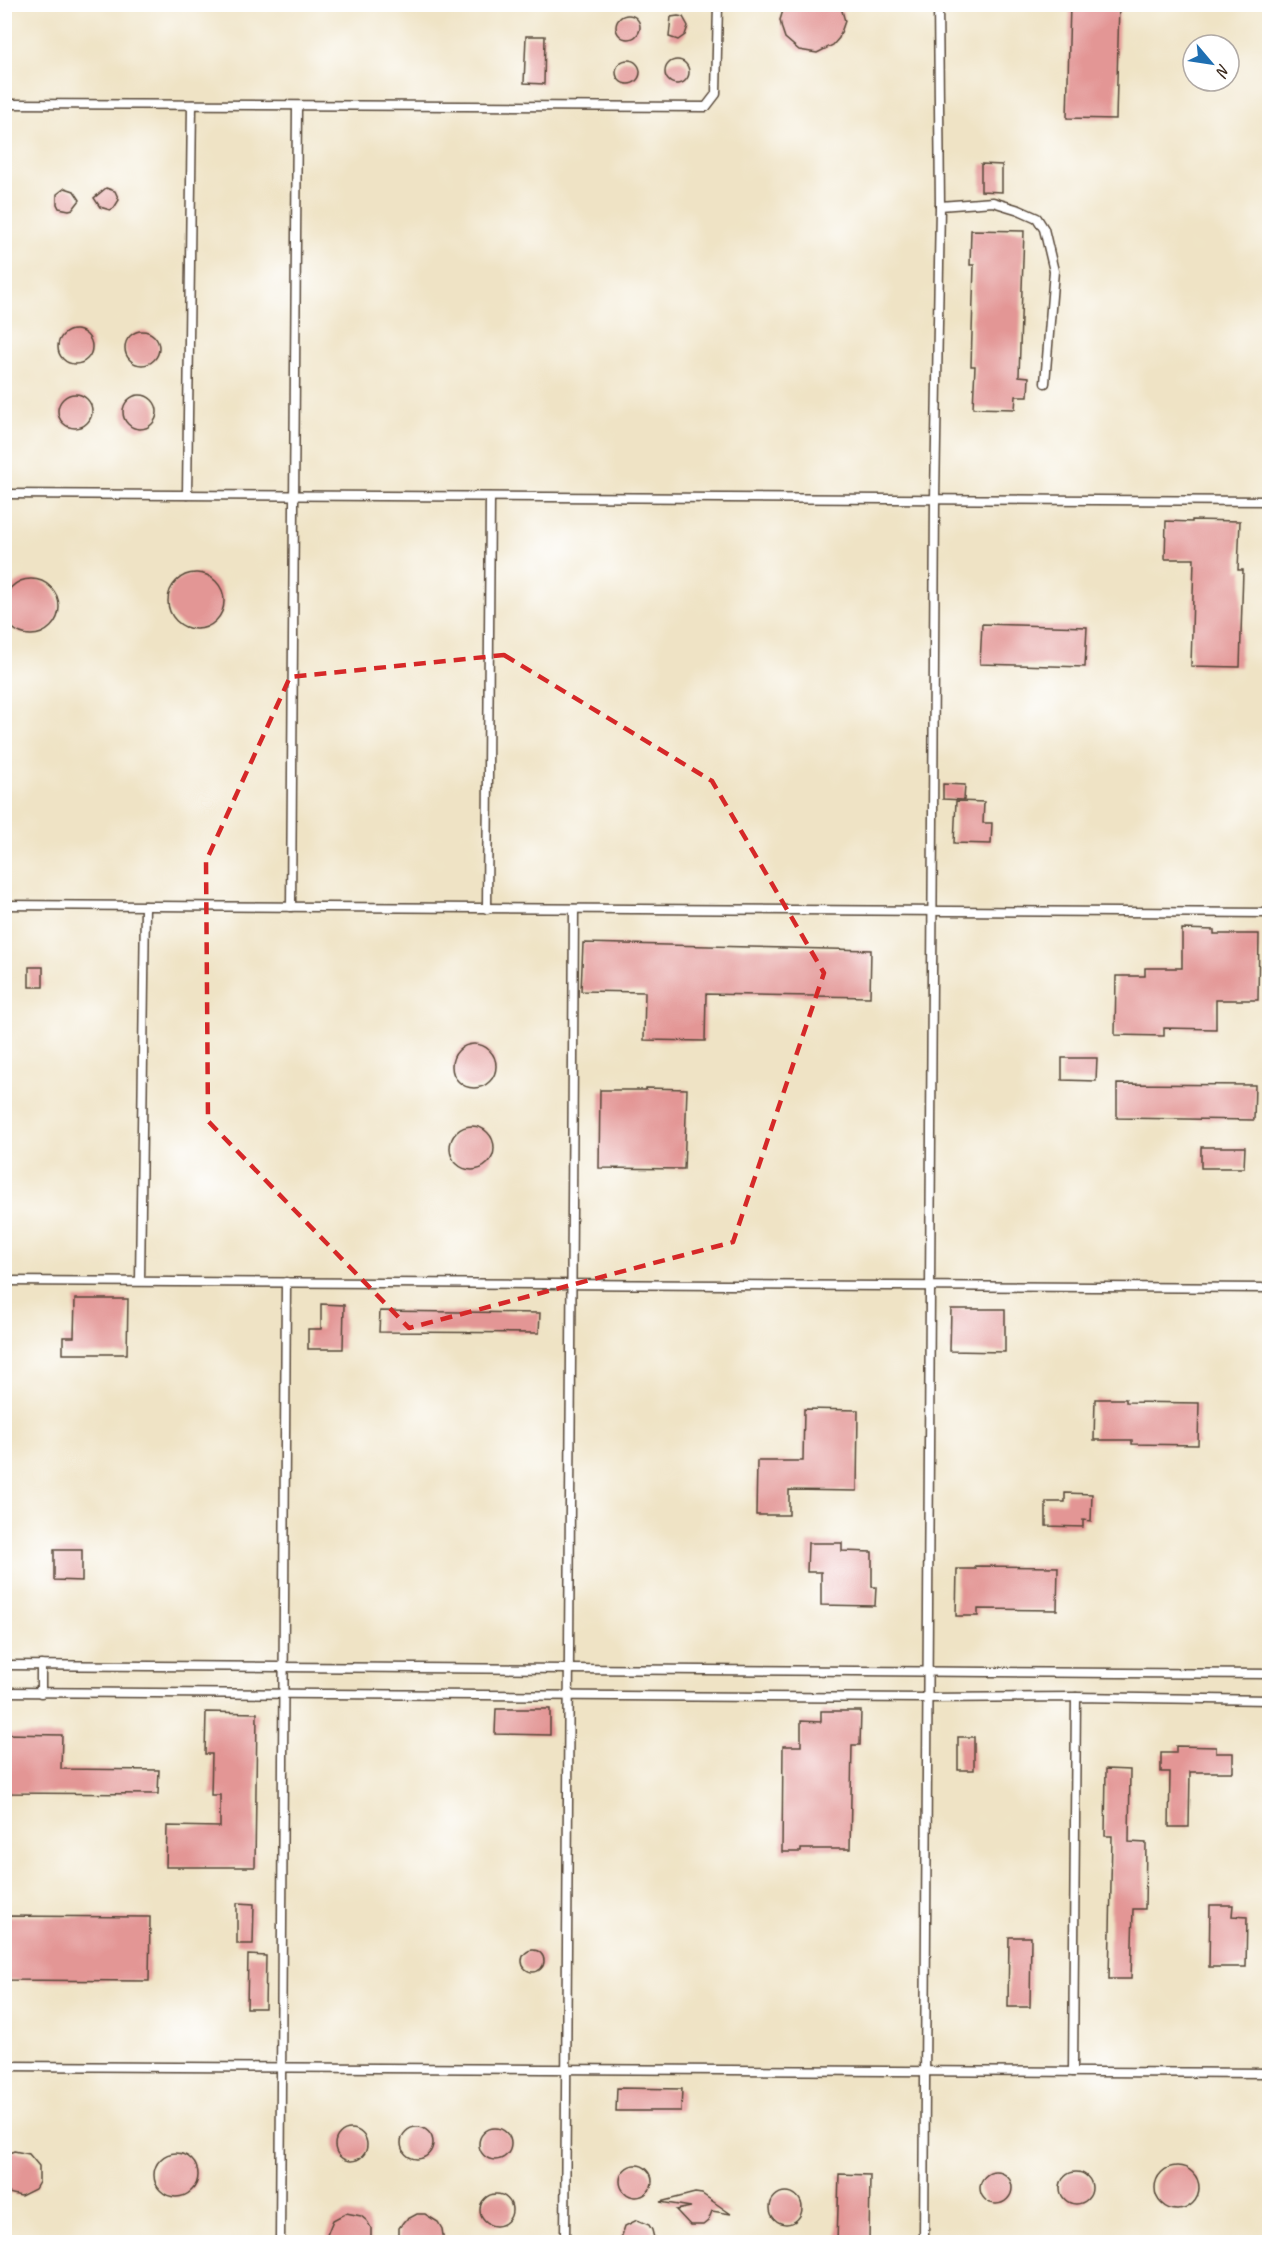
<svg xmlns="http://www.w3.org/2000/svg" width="1274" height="2247" font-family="Caveat,sans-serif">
	<rect width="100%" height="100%" fill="#fff"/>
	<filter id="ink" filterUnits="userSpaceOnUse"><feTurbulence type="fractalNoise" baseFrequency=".0167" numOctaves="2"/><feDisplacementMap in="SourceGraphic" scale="12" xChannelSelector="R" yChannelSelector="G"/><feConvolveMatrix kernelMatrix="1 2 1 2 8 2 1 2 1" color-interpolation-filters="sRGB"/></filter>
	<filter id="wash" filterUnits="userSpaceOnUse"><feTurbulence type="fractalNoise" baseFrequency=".008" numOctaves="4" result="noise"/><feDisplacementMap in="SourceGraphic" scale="24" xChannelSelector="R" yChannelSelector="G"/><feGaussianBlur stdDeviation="1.35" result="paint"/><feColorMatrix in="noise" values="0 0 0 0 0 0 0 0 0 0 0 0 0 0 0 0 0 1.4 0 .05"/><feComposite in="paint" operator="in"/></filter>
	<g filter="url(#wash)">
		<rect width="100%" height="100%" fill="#efe3c5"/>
		<g id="blocks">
			<g fill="#e39695">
				<polygon points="785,4 840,4 845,21 839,38 833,45 817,53 799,50 785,38 782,29 780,20"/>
				<polygon points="1070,4 1119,4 1116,119 1067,118"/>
				<circle cx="628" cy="27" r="12"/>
				<polygon points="678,16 683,17 688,26 685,35 678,40 669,37 671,17"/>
				<polygon points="526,36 545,36 544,84 524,83"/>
				<circle cx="628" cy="72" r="12"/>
				<circle cx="677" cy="72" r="12"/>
				<polygon points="981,164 1002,165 1002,192 981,191"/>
				<polygon points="65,188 74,191 80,200 73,209 69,210 59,208 57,204 57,194"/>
				<polygon points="106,188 115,191 119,200 114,208 110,210 100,207 94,198"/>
				<polygon points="971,230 1024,231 1019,376 1029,377 1028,396 1016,396 1015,409 973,408 975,366 971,366 974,265 970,265"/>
				<circle cx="75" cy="347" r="17"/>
				<circle cx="142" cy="348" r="17"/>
				<circle cx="75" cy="411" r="17"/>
				<circle cx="140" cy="412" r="17"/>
				<polygon points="1192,520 1240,521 1238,570 1243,570 1240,667 1191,666 1194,559 1165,559 1166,521 1192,522"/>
				<circle cx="196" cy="601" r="28"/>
				<circle cx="31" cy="607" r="28"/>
				<polygon points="982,624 1087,627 1085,667 980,664"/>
				<polygon points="943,784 965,785 964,800 943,799"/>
				<polygon points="956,801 984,802 983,823 992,823 991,844 954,843"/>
				<polygon points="1182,929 1214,930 1214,934 1259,934 1258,1000 1216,1000 1216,1029 1164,1028 1164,1036 1115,1035 1116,976 1145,976 1145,968 1182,968"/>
				<polygon points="583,943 871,950 870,997 706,994 705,1041 644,1040 645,992 581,991"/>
				<rect x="29" y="967" width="14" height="20"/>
				<circle cx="474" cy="1066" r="22"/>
				<polygon points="1062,1058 1097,1058 1096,1081 1062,1080"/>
				<polygon points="1117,1084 1255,1085 1254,1120 1117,1118"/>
				<polygon points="646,1088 687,1089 684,1169 599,1168 600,1090 646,1090"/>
				<circle cx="472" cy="1148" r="22"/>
				<polygon points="1201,1147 1245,1147 1244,1168 1201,1168"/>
				<polygon points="75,1299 128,1299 127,1354 63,1354 63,1337 74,1337"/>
				<polygon points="321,1304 344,1305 343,1349 308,1349 308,1329 321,1329"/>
				<polygon points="951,1309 1005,1309 1005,1352 950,1351"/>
				<polygon points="380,1311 540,1313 539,1333 379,1332"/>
				<polygon points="1095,1399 1126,1399 1126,1402 1199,1403 1198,1445 1132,1444 1132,1440 1094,1440"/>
				<polygon points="804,1409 858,1410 857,1491 789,1490 789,1515 756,1515 757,1461 803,1461"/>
				<polygon points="1065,1493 1092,1494 1091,1521 1083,1520 1083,1527 1046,1526 1046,1502 1065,1502"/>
				<polygon points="808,1543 842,1543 842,1551 872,1552 872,1587 876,1587 875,1606 821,1605 821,1572 807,1572"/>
				<polygon points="54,1550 82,1550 82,1581 54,1580"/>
				<polygon points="975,1566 1058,1567 1057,1610 978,1609 978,1616 956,1616 957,1569 976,1569"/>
				<polygon points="496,1709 550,1709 550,1735 495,1734"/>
				<polygon points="821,1711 861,1711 860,1745 852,1745 850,1849 801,1849 801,1852 782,1852 783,1746 801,1746 801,1721 821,1722"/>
				<polygon points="206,1712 257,1713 255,1867 166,1867 167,1826 220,1827 220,1795 211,1795 212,1754 205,1754"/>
				<polygon points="4,1734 62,1735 61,1769 159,1770 158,1794 4,1793"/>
				<rect x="958" y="1737" width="16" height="33"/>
				<polygon points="1176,1746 1216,1747 1216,1753 1233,1753 1233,1772 1190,1772 1189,1827 1169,1827 1170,1772 1161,1772 1161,1753 1176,1753"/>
				<polygon points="1106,1769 1130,1770 1129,1842 1146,1843 1145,1909 1133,1909 1131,1979 1109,1979 1112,1836 1105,1836"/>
				<polygon points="237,1903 254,1904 253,1944 237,1944"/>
				<polygon points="1210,1905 1233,1905 1232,1916 1247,1917 1246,1967 1209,1967"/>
				<polygon points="4,1916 150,1917 149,1981 4,1980"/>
				<polygon points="1009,1937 1031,1937 1030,2007 1008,2007"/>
				<circle cx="533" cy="1961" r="11"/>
				<polygon points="248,1955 266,1956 265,2008 247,2008"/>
				<polygon points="617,2088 682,2089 681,2111 616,2111"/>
				<circle cx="417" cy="2143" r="16"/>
				<circle cx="495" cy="2144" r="16"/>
				<circle cx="351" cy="2145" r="16"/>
				<polygon points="14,2151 29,2154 39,2166 39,2182 35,2189 21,2196 4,2192 4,2155"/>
				<circle cx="176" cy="2175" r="22"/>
				<circle cx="636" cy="2181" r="16"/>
				<circle cx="1177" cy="2188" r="22"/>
				<circle cx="1076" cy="2188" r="16"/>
				<circle cx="996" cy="2188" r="16"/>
				<polygon points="839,2174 870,2175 869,2242 837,2242"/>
				<circle cx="786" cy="2208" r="16"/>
				<polygon points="695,2193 702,2194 731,2214 712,2211 708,2221 703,2225 690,2225 676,2210 691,2207 660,2202"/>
				<circle cx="496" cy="2210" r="16"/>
				<polygon points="346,2213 361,2216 367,2221 371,2228 371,2242 328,2242 327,2235 333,2220"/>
				<polygon points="417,2214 425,2214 438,2222 442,2229 444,2242 399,2242 399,2228 404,2221"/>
				<polygon points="637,2220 649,2225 652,2230 655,2242 620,2242 625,2226"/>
			</g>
		</g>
	</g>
	<g filter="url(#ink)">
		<use href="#blocks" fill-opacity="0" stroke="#564637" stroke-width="1.5"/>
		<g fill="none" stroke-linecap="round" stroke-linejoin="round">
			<g stroke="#564637" stroke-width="11">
				<g id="service">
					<polyline points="4,104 706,107 716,94 718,4"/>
					<polyline points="940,206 993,202 1019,210 1037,218 1044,229 1054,271 1045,383"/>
					<polyline points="4,494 1270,501"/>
					<polyline points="187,495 192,105"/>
					<polyline points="4,905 1270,913"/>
					<polyline points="291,907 297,106"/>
					<polyline points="487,909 490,497"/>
					<polyline points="4,1281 1270,1288"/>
					<polyline points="140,1281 145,906"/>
					<polyline points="4,1665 1270,1674"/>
					<polyline points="41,1665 41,1693"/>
					<polyline points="4,1692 927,1698 1076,1697 1270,1700"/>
					<polyline points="4,2066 1270,2073"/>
					<polyline points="1073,2072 1076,1697"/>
					<polyline points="280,2242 286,1282"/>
					<polyline points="565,2242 574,909"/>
					<polyline points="924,2242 935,499 940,206 938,4"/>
				</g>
			</g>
			<use href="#service" stroke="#fff" stroke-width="8"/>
		</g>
	</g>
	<path fill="none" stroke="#d62828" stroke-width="4.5" stroke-dasharray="12 8" stroke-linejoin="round" d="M504,655L712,781L824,973L733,1242L409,1328L208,1121L206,861L290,677Z"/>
	<rect width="1274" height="2247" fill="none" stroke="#fff" stroke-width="24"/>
	<g transform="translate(1211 63) rotate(119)"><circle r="28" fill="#ffffff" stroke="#b1aaa5" stroke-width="1.5"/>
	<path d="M0-4.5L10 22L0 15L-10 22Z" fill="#1f6fb2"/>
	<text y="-9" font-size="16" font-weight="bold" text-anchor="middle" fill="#3b2a1e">N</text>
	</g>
</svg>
